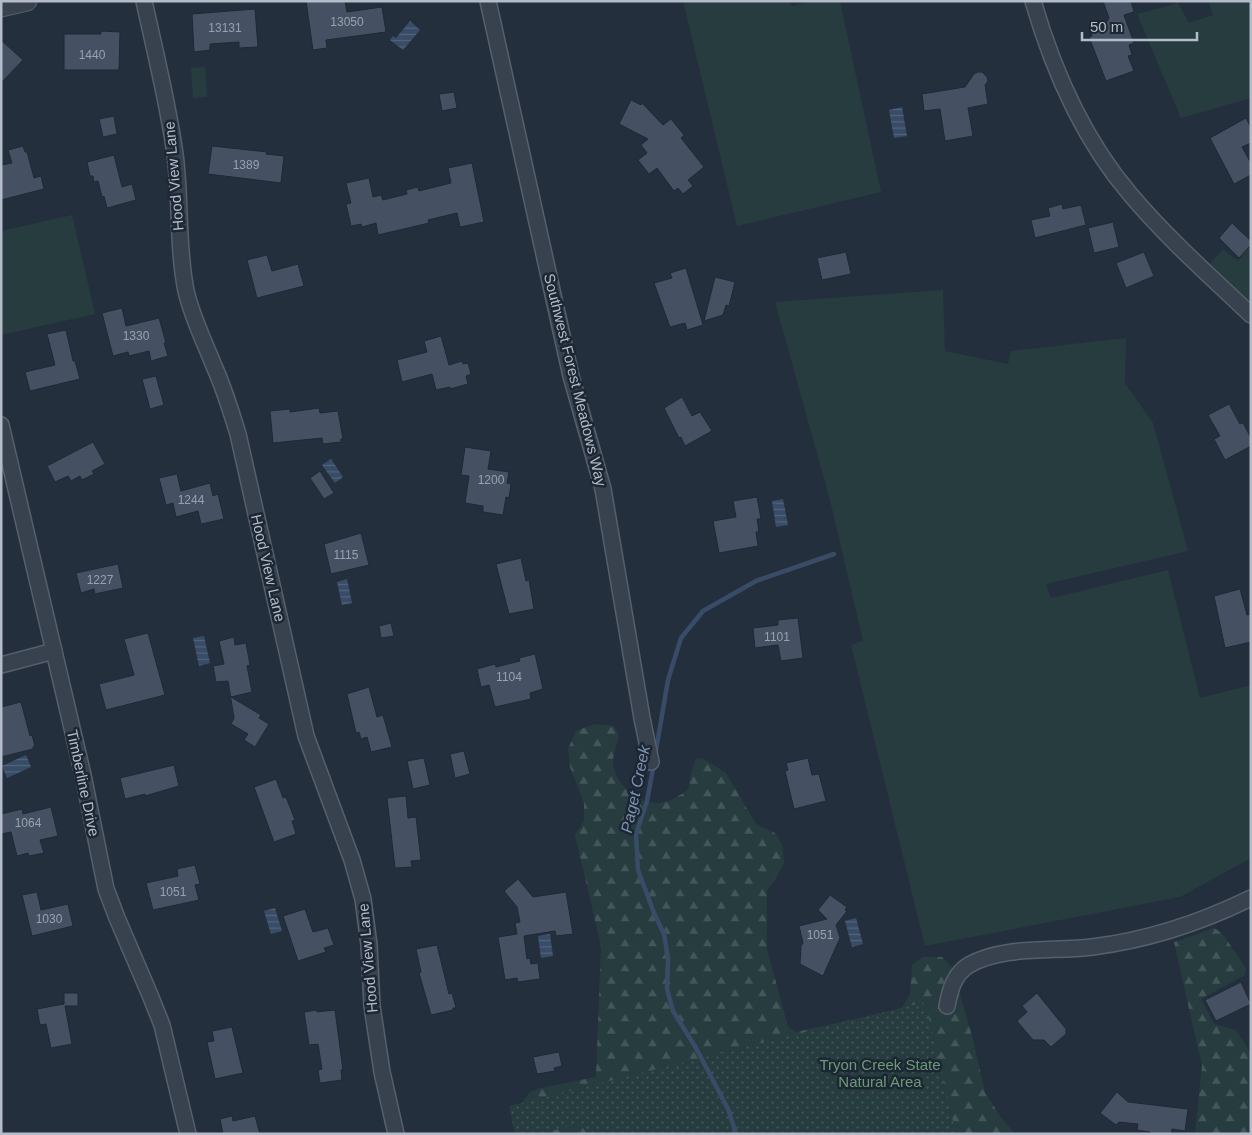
<svg xmlns="http://www.w3.org/2000/svg" width="1252" height="1135" font-family="Arial,sans-serif">
	<defs>
		<pattern id="forest-firs" width="22" height="20" patternUnits="userSpaceOnUse" patternTransform="scale(1.25)"><rect width="22" height="20" fill="#263c3f"/><path d="M5 1l3.5 6h-7zM16 11l3.5 6h-7z" fill="#435659"/></pattern>
		<pattern id="park-dots" width="8" height="8" patternUnits="userSpaceOnUse" patternTransform="scale(1.25)"><rect width="8" height="8" fill="#263c3f"/><path d="M2 2h.1M6 6h.1" fill="none" stroke="#435659" stroke-width="1.8" stroke-linecap="round"/></pattern>
		<pattern id="water-rules" width="6" height="5" patternUnits="userSpaceOnUse" patternTransform="scale(1.25)"><rect width="6" height="5" fill="#394c67"/><path d="M0 2.5h6" fill="none" stroke="#53647b"/></pattern>
	</defs>
	<rect width="100%" height="100%" fill="#242f3e"/>
	<g fill="#263c3f">
		<polygon points="683,1 790,1 792,6 814,1 840,1 881,192 737,226"/>
		<polygon points="1208,1 1251,1 1251,98 1181,118 1137,14 1178,3 1189,23 1213,15"/>
		<polygon points="205,67 207,97 193,98 191,68"/>
		<polygon points="72,215 95,314 1,335 1,231"/>
		<polygon points="1251,243 1251,303 1210,264 1223,249 1238,261"/>
		<polygon points="943,290 945,351 1008,364 1011,351 1126,338 1125,383 1153,423 1188,551 1046,584 1051,598 1168,570 1200,698 1251,685 1251,858 1180,897 925,946 851,645 863,641 831,504 775,302"/>
	</g>
	<g fill="url(#forest-firs)">
		<path d="M594,724L614,726L619,736C617,745 613,753 613,763C614,784 639,804 660,803C670,802 680,795 688,790L692,769L696,759L702,758L726,773L756,824L775,833L782,844L784,863L777,876L767,891V949L788,1027L796,1032L901,1009L910,994L912,965L923,957H942L952,967L972,1036L985,1092L1000,1116L1015,1134H531L524,1100L530,1092L540,1088L596,1077L601,946L575,835L584,821V803L570,767L568,749L576,731Z"/>
		<polygon points="1214,928 1222,933 1246,968 1245,975 1201,999 1214,1024 1236,1030 1251,1053 1251,1134 1195,1134 1202,1066 1174,942"/>
	</g>
	<polygon fill="url(#park-dots)" points="925,1002 956,1134 587,1134 580,1124 539,1134 515,1134 509,1106"/>
	<g fill="url(#water-rules)">
		<polygon points="410,21 420,30 403,50 390,40 393,36 396,38"/>
		<polygon points="902,107 907,136 894,138 889,110"/>
		<polygon points="331,459 343,477 335,483 322,465"/>
		<polygon points="783,499 788,525 776,527 772,501"/>
		<polygon points="347,579 352,603 342,605 337,582"/>
		<polygon points="204,636 210,663 199,666 193,638"/>
		<polygon points="26,755 31,767 7,778 2,766"/>
		<polygon points="275,908 282,931 271,934 264,911"/>
		<polygon points="856,918 863,944 852,947 845,921"/>
		<polygon points="550,934 553,956 541,958 538,936"/>
	</g>
	<g fill="none" stroke-linecap="round" stroke-linejoin="round">
		<g stroke="#394c67" stroke-width="4.5">
			<polyline points="655,756 668,680 681,638 703,611 756,581 834,554"/>
			<polyline points="654,763 647,801 636,834 638,870 654,913 664,934 668,959 667,989 673,1011 696,1048 728,1109 736,1134"/>
		</g>
	</g>
	<g fill="#455162" stroke="#1f2835">
		<polygon points="306,1 345,1 347,12 382,7 386,32 326,40 327,48 313,50"/>
		<polygon points="1103,1 1131,1 1134,12 1124,15 1134,43 1129,45 1132,55 1128,56 1134,71 1106,81 1089,37 1092,36 1091,33 1103,29 1109,18"/>
		<polygon points="255,9 258,47 239,48 239,42 210,44 210,50 194,52 192,14"/>
		<polygon points="101,31 120,32 119,70 64,70 64,34 101,34"/>
		<polygon points="1,40 23,60 1,83"/>
		<polygon points="978,72 982,72 987,77 988,81 985,85 988,104 968,108 973,136 945,141 940,109 924,111 922,94 965,87 974,74"/>
		<polygon points="454,92 457,108 442,111 439,94"/>
		<polygon points="631,100 641,105 642,103 663,125 671,119 684,135 681,138 704,167 688,180 693,186 683,194 678,188 674,191 657,168 649,174 638,160 647,153 641,145 648,139 619,124"/>
		<polygon points="114,116 117,134 103,137 99,119"/>
		<polygon points="1246,118 1251,128 1251,143 1242,147 1251,163 1251,175 1234,184 1210,138"/>
		<polygon points="23,146 25,152 27,152 34,178 41,176 44,189 1,200 1,165 12,163 8,150"/>
		<polygon points="212,146 267,152 266,154 284,156 281,183 208,174"/>
		<polygon points="114,155 122,187 132,184 136,200 107,208 104,196 102,197 98,181 94,182 93,176 90,176 87,162"/>
		<polygon points="472,163 484,222 460,227 457,213 428,220 429,223 378,235 376,223 362,227 361,224 351,226 346,204 351,203 346,183 369,178 373,197 381,195 383,200 407,194 406,190 418,187 419,191 451,183 448,168"/>
		<polygon points="1062,204 1063,209 1081,205 1086,225 1035,238 1031,220 1050,216 1048,208"/>
		<polygon points="1113,222 1119,247 1094,253 1088,228"/>
		<polygon points="1232,223 1251,241 1251,245 1239,258 1219,238"/>
		<polygon points="846,252 851,274 822,280 817,258"/>
		<polygon points="1144,252 1154,276 1126,288 1116,263"/>
		<polygon points="267,255 272,271 298,264 304,286 257,298 247,260"/>
		<polygon points="686,268 703,325 687,330 685,323 670,327 654,283 672,278 670,273"/>
		<polygon points="715,277 735,282 729,306 726,305 723,315 704,321"/>
		<polygon points="122,308 126,326 159,318 166,343 164,343 168,356 151,361 149,351 129,356 128,352 113,356 102,313"/>
		<polygon points="66,330 73,361 75,361 80,379 30,391 25,372 55,365 47,334"/>
		<polygon points="441,336 449,365 462,361 463,364 468,363 471,374 466,376 468,384 450,389 450,387 436,390 432,374 402,382 397,360 427,352 424,341"/>
		<polygon points="156,376 164,405 150,409 142,379"/>
		<polygon points="682,397 692,416 700,412 712,431 685,446 681,437 679,438 664,408"/>
		<polygon points="1229,404 1240,424 1243,423 1251,438 1251,446 1225,460 1214,439 1220,436 1208,415"/>
		<polygon points="319,408 320,413 338,411 343,439 341,439 341,442 323,444 322,438 273,443 270,411 290,409 290,412"/>
		<polygon points="93,442 105,464 92,471 94,474 82,480 80,476 71,481 68,476 55,482 47,466"/>
		<polygon points="465,447 491,451 488,469 509,472 507,483 511,484 509,498 506,497 503,515 483,512 483,506 465,503 469,476 461,475"/>
		<polygon points="320,471 334,493 324,499 310,478"/>
		<polygon points="177,474 181,491 210,483 213,496 218,494 224,519 201,524 198,511 176,517 173,503 166,505 159,478"/>
		<polygon points="757,497 761,519 757,519 759,532 756,532 758,546 719,553 713,521 736,517 733,501"/>
		<polygon points="361,533 369,565 331,574 324,544"/>
		<polygon points="521,558 526,581 529,580 534,609 509,614 496,564"/>
		<polygon points="118,564 123,588 95,594 94,589 81,593 76,573"/>
		<polygon points="1240,589 1247,615 1251,614 1251,642 1225,648 1214,596"/>
		<polygon points="798,618 803,658 781,661 778,645 755,648 753,628 778,625 778,620"/>
		<polygon points="391,623 394,636 381,638 379,626"/>
		<polygon points="148,633 165,695 106,710 99,684 134,675 124,639"/>
		<polygon points="234,637 235,645 246,643 250,665 247,666 252,692 231,697 261,715 259,718 269,724 255,747 244,740 248,734 231,724 234,718 228,681 216,682 213,666 224,664 219,641"/>
		<polygon points="535,654 543,689 530,693 531,699 495,707 489,685 481,687 477,669 495,664 496,667 520,661 519,658"/>
		<polygon points="369,687 377,717 383,715 392,747 371,752 367,737 361,739 359,732 356,733 347,694"/>
		<polygon points="21,702 30,736 32,735 35,746 33,747 33,749 1,757 1,707"/>
		<polygon points="464,751 470,774 455,778 450,754"/>
		<polygon points="424,758 430,785 413,789 407,761"/>
		<polygon points="808,758 812,775 819,774 826,801 794,809 785,771 788,770 786,763"/>
		<polygon points="174,765 179,786 145,796 145,794 125,799 120,778"/>
		<polygon points="276,779 283,798 286,797 295,820 292,821 296,834 274,842 254,787"/>
		<polygon points="406,796 408,818 416,817 421,860 411,861 412,867 395,868 387,798"/>
		<polygon points="51,807 58,836 40,840 44,853 29,856 28,853 17,856 11,832 1,834 1,814 22,809 23,814"/>
		<polygon points="195,865 200,884 195,885 199,900 153,910 146,883 178,876 177,869"/>
		<polygon points="518,879 533,897 566,892 573,934 556,936 555,931 524,936 527,959 530,958 531,964 538,963 540,979 518,982 517,978 505,980 498,937 517,934 515,923 520,922 517,907 504,891"/>
		<polygon points="37,892 41,910 68,904 73,926 32,936 22,895"/>
		<polygon points="830,895 847,907 845,910 847,911 836,925 840,938 823,976 800,964 801,946 803,943 799,926 827,919 818,910"/>
		<polygon points="305,909 313,932 328,928 334,945 324,948 326,952 298,961 283,916"/>
		<polygon points="437,945 449,994 452,993 456,1008 453,1008 453,1010 431,1015 419,973 421,972 416,949"/>
		<polygon points="1241,982 1251,1004 1216,1021 1205,1000"/>
		<polygon points="64,993 78,993 78,1006 65,1006 72,1044 51,1048 46,1024 40,1025 37,1009 64,1004"/>
		<polygon points="1037,993 1066,1029 1066,1034 1051,1047 1044,1040 1033,1040 1017,1021 1027,1012 1022,1006"/>
		<polygon points="317,1010 317,1012 335,1010 343,1070 341,1070 342,1080 320,1083 318,1070 322,1069 318,1044 309,1045 304,1012"/>
		<polygon points="232,1027 243,1073 215,1079 207,1042 214,1041 212,1031"/>
		<polygon points="559,1052 562,1066 554,1068 555,1071 537,1074 533,1057"/>
		<polygon points="1117,1092 1128,1102 1188,1109 1185,1131 1172,1129 1171,1134 1150,1134 1150,1132 1137,1130 1138,1124 1119,1122 1116,1125 1100,1113"/>
		<polygon points="232,1116 233,1121 255,1116 260,1134 223,1134 220,1119"/>
	</g>
	<g fill="none" stroke-linecap="round" stroke-linejoin="round">
		<g stroke="#565f6c" stroke-width="18">
			<g id="minor">
				<path d="M144,1C155,52 168,103 175,154C181,200 177,246 186,291C192,317 204,341 214,366C224,388 231,411 238,434L306,736L352,860L363,899L369,945L372,1006L382,1072L396,1134"/>
				<polyline points="488,1 571,376 603,489 642,718 651,762"/>
				<path d="M1033,1C1053,70 1083,139 1130,194C1167,238 1209,275 1251,315"/>
				<polyline points="1,425 83,775 106,889 117,918 150,995 162,1025 188,1134"/>
				<polyline points="1,665 54,651"/>
				<path d="M947,1006C950,990 954,974 969,965C1004,945 1054,952 1092,947C1149,940 1200,923 1251,898"/>
			</g>
		</g>
		<g stroke="#565f6c" stroke-width="21">
			<polyline id="tertiary" points="1,7 27,1"/>
		</g>
		<use href="#minor" stroke="#38414e" stroke-width="15"/>
		<use href="#tertiary" stroke="#38414e" stroke-width="19"/>
	</g>
	<g text-anchor="middle" stroke-width="5" stroke-linejoin="round" paint-order="stroke">
		<g font-size="12" fill="#98a1af">
			<text x="347" y="26">13050</text>
			<text x="225" y="32">13131</text>
			<text x="92" y="59">1440</text>
			<text x="246" y="169">1389</text>
			<text x="136" y="340">1330</text>
			<text x="491" y="484">1200</text>
			<text x="191" y="504">1244</text>
			<text x="346" y="559">1115</text>
			<text x="100" y="584">1227</text>
			<text x="777" y="641">1101</text>
			<text x="509" y="681">1104</text>
			<text x="28" y="827">1064</text>
			<text x="173" y="896">1051</text>
			<text x="49" y="923">1030</text>
			<text x="820" y="939">1051</text>
		</g>
		<g font-size="15" fill="#b4bcc9" stroke="#1d2633">
			<text transform="translate(174 176) rotate(-95)" y="5">Hood View Lane</text>
			<text transform="translate(575 380) rotate(76)" y="5">Southwest Forest Meadows Way</text>
			<text transform="translate(268 568) rotate(77)" y="5">Hood View Lane</text>
			<text transform="translate(83 783) rotate(78)" y="5">Timberline Drive</text>
			<text transform="translate(368 958) rotate(-95)" y="5">Hood View Lane</text>
		</g>
		<g font-size="15" fill="#6b9a76" stroke="#1d2633">
			<text x="880" y="1070">Tryon Creek State<tspan x="880" dy="17">Natural Area</tspan></text>
		</g>
		<g font-size="16" font-style="italic" fill="#7c92b1" stroke="#1d2633">
			<text transform="translate(635 789) rotate(-78)" y="6">Paget Creek</text>
		</g>
	</g>
	<rect width="1252" height="1135" fill="none" stroke="#b4bcc9" stroke-width="5"/>
	<path d="M1082 32v8h115v-8" fill="none" stroke="#b4bcc9" stroke-width="2.5"/>
	<text x="1090" y="32" font-size="15" fill="#b4bcc9" stroke="#1d2633" stroke-width="4" paint-order="stroke">50 m</text>
</svg>
